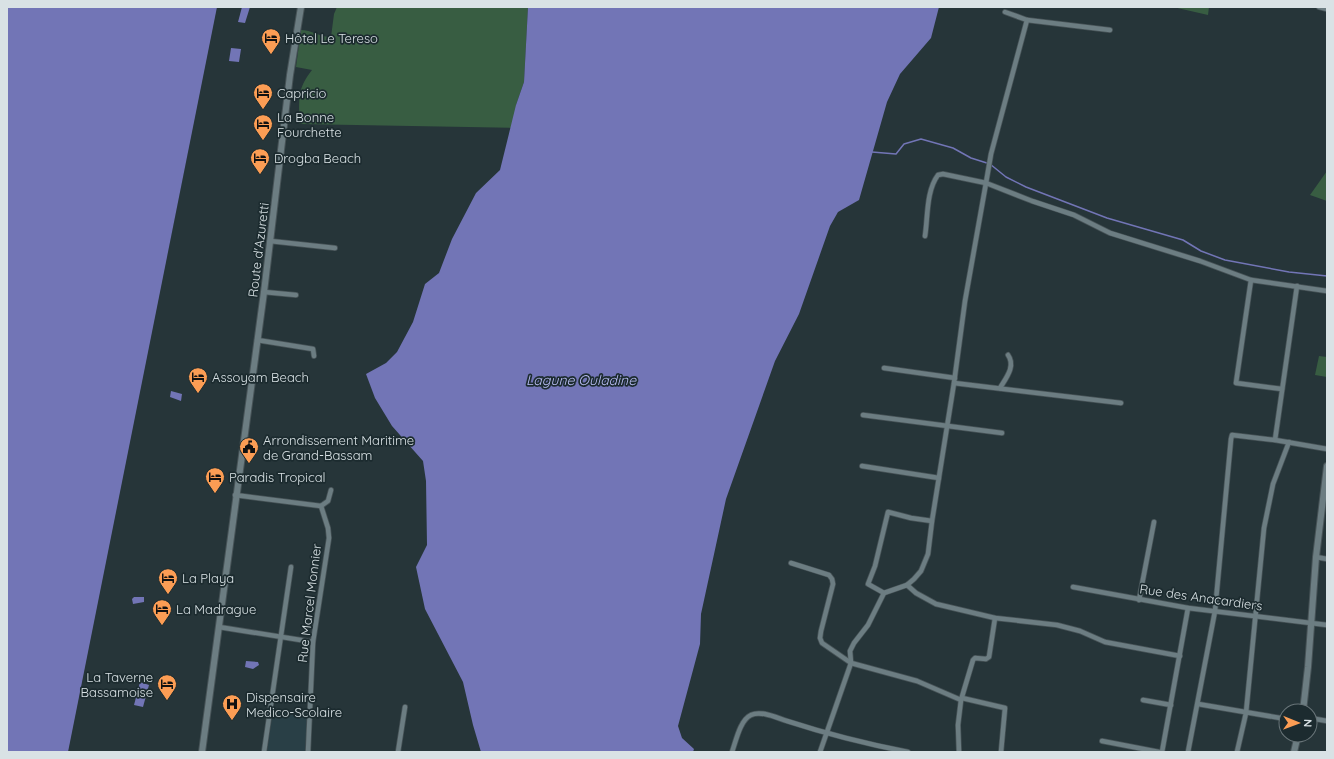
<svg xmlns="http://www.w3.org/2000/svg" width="1334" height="759" font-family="Quicksand,sans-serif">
	<rect width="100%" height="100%" fill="#263539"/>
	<polygon fill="#293f46" points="273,711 307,716 305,752 267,752"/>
	<g fill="#385d42">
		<path d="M337,7H528L524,82L516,105L517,128L299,124C300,100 296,90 312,70L296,67L301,30C311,30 320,37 331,37L334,14Z"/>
		<polygon points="1173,7 1209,7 1208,15"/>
		<polygon points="1327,171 1327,201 1310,195"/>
		<polygon points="1319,356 1327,357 1327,377 1315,375"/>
	</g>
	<g fill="#7275b6">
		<polygon points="7,7 217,7 68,752 7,752"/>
		<polygon points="242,7 250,7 245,23 238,22"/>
		<polygon points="528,7 939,7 931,38 900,74 887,102 859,200 838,212 830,226 799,314 775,361 726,499 701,614 700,644 678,726 682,738 694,749 693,752 481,752 473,725 463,682 425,609 416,567 427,545 426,481 423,461 392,426 375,398 366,374 386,363 397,352 413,322 425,284 439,273 452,239 476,193 500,170 516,105 524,82"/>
		<polygon points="231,48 241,49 239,62 229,61"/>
		<polygon points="171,391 182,394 181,401 170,397"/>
		<polygon points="134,597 144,597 144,602 133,604 132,599"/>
		<polygon points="246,661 258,662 259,665 253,669 245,667"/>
		<polygon points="140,682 149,685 143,707 134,705"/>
	</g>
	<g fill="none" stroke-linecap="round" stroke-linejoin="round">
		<polyline stroke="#7275b6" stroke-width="1.5" points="872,152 896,154 904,144 921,139 953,148 971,158 990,164 1006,177 1026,187 1107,218 1183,240 1201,251 1225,260 1289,272 1327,276"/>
		<g stroke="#475357" stroke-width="6">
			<g id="street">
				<polyline points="1319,7 1327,9"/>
				<polyline points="1005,12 1027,20 1110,30"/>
				<path d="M925,236C928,217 926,191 938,175L943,174L986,183L1032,201L1074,215L1110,233L1200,261L1251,280L1327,291"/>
				<polyline points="270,241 335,248"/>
				<polyline points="1251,280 1236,383 1282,389"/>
				<polyline points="264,292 296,295"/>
				<polyline points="257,340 313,349 314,356"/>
				<polyline points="884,368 955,378"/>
				<polyline points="954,383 1121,403"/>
				<path d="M1000,388C1006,378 1016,366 1008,355"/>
				<polyline points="863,415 1002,433"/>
				<polyline points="1275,440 1297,286"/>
				<polyline points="862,466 939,478"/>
				<polyline points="235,495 321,506"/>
				<polyline points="321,506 328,501 331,490"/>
				<polyline points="1316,557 1327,559"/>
				<polyline points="791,563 829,575 832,579 833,584 821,631 820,638 822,643 851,663 917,681 961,700"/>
				<polyline points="907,585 916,593 936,604 995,618 1057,625 1080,631 1105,642 1180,656"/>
				<polyline points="1073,587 1188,608 1327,625"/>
				<polyline points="884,593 868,584 875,566 888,512 911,518 932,521"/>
				<polyline points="1139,600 1154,522"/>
				<polyline points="219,627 313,642"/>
				<polyline points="962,698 1005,708 1001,752"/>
				<polyline points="1143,700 1171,705"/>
				<polyline points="1198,704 1286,719"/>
				<polyline points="1310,718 1327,721"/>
				<polyline points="1102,741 1159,752"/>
				<polyline points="264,752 291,567"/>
				<polyline points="308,752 313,642 329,538 328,528 321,506"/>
				<polyline points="398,752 405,707"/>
				<path d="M732,752C736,741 740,720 751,715C761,710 777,718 787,721C827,734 867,744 908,752"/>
				<polyline points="820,752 851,663 850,651 854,643 868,625 884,593 907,585 914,579 921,571 928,554 932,521 954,383 965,301 986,183 991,154 1027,20"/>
				<polyline points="959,752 958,725 961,700 973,660 975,658 986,659 989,657 995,618"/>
				<polyline points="1162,752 1188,608"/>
				<polyline points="1188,752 1215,611 1231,439 1232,435 1275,440 1327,449"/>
				<polyline points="1237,752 1246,713 1264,528 1273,484 1289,442"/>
			</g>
		</g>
		<g stroke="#475357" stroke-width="8">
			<g id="secondary">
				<polyline points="1303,711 1308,667 1316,557 1327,466"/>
				<polyline points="202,752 264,292 290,75 301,7"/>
				<polyline points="1294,752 1298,735"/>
			</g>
		</g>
		<use href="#street" stroke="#6c7d82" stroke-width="4.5"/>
		<use href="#secondary" stroke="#6c7d82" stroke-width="6"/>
	</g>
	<defs>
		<g id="hotel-pin" transform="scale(1)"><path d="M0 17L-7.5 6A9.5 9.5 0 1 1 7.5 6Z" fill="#fc9d54" stroke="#1c2b2f"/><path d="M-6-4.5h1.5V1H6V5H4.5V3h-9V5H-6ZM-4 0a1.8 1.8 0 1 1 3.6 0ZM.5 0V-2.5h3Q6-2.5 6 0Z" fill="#111"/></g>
		<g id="civic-pin" transform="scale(1)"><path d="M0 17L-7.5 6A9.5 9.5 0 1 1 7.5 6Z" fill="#fc9d54" stroke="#1c2b2f"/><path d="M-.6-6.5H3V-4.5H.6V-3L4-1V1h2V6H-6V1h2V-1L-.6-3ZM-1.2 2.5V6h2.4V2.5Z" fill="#111"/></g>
		<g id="hospital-pin" transform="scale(1)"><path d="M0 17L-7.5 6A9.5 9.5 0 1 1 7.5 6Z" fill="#fc9d54" stroke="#1c2b2f"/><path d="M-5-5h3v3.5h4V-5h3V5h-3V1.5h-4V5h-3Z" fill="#111"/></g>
	</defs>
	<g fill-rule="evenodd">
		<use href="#hotel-pin" x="271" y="38"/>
		<use href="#hotel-pin" x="263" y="93"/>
		<use href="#hotel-pin" x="263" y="124"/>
		<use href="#hotel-pin" x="260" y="158"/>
		<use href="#hotel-pin" x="198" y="377"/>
		<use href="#civic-pin" x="249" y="447"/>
		<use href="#hotel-pin" x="215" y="477"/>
		<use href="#hotel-pin" x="168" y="578"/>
		<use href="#hotel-pin" x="162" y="609"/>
		<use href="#hotel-pin" x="167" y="684"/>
		<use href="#hospital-pin" x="232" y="704"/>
	</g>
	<g text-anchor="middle" stroke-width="3.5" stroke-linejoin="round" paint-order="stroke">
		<g font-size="13" fill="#d9e2e5" stroke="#1c2b2f" text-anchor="start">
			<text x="285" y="43">Hôtel Le Tereso</text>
			<text x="277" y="98">Capricio</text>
			<text x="277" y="122">La Bonne<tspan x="277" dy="15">Fourchette</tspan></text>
			<text x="274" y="163">Drogba Beach</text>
			<text x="212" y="382">Assoyam Beach</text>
			<text x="263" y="445">Arrondissement Maritime<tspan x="263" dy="15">de Grand-Bassam</tspan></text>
			<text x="229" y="482">Paradis Tropical</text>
			<text x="182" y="583">La Playa</text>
			<text x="176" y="614">La Madrague</text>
			<text x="153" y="682" text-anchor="end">La Taverne<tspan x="153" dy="15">Bassamoise</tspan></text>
			<text x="246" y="702">Dispensaire<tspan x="246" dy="15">Medico-Scolaire</tspan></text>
		</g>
		<g font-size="13" fill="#d9e2e5" stroke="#1c2b2f">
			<text transform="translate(258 250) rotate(-83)" y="5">Route d'Azuretti</text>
			<text transform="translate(1201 597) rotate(8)" y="5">Rue des Anacardiers</text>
			<text transform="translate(309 603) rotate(-83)" y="5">Rue Marcel Monnier</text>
		</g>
		<g font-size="14" font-style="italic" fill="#babef5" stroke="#1c2b2f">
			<text x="581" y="385">Lagune Ouladine</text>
		</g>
	</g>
	<rect width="1334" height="759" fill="none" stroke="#d9e2e5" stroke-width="16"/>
	<g transform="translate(1298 723) rotate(91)"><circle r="19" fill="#1c2b2f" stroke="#687478"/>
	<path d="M0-3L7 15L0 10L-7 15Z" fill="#fc9d54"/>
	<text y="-6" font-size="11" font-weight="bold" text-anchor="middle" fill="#d9e2e5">N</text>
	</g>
</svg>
